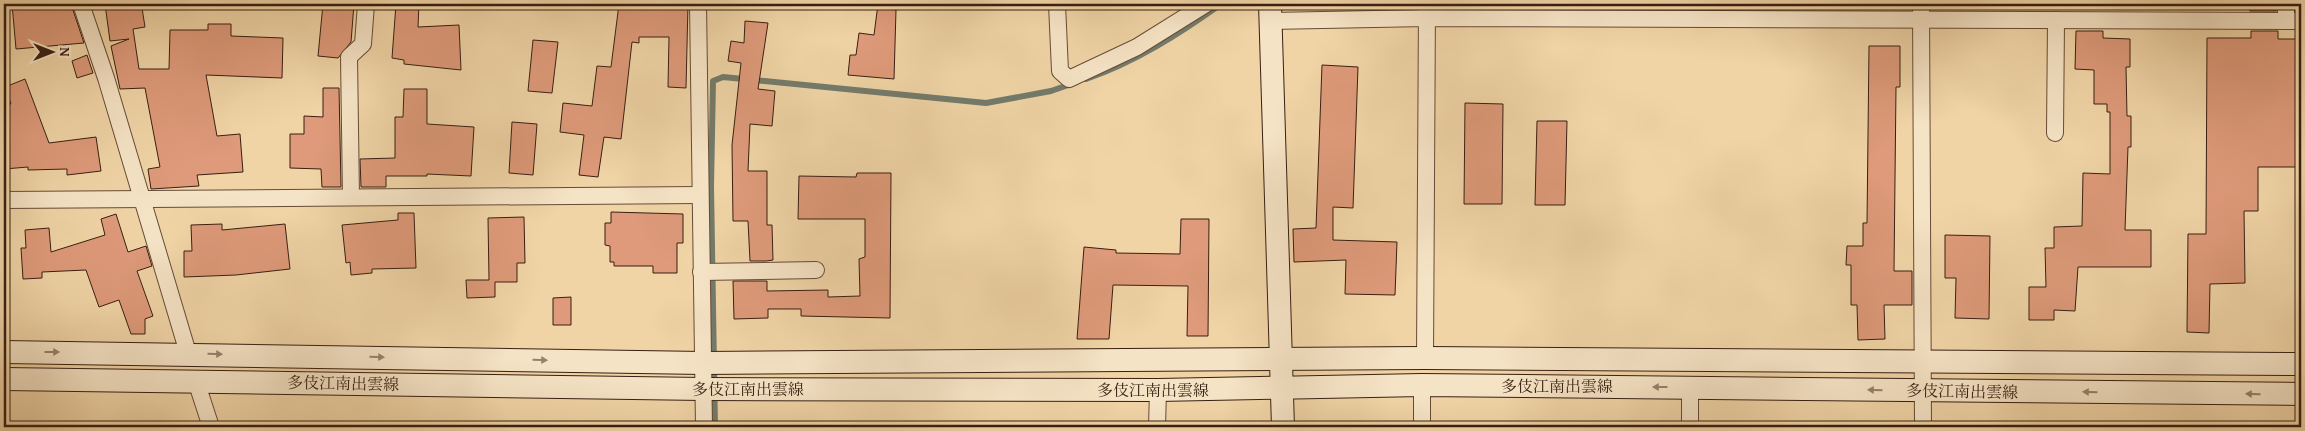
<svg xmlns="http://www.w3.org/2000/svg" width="2305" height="431" font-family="'Gentium Book Plus','Noto Serif JP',serif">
	<rect width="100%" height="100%" fill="#f0d4a6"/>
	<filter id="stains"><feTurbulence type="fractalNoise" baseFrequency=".004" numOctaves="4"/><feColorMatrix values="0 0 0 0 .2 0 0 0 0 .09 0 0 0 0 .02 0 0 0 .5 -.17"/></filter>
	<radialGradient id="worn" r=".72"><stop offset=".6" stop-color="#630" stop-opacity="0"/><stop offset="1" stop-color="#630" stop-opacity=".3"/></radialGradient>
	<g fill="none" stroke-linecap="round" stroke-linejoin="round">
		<g stroke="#737b6b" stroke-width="6">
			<path d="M1086,79C1135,62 1179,34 1221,4"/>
			<polyline points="715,427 711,186 713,81 723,77 986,103 1051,91 1074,83"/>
		</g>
	</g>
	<g fill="#de9a7a" stroke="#381f11">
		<polygon points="12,4 71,4 84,43 16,49"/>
		<polygon points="105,4 130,4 131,9 142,8 145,27 133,29 139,69 169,69 170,30 208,30 208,24 231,24 231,36 283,38 282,78 206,75 217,136 240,134 243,172 197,175 199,186 151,189 148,169 160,167 145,88 120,89 111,46 129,39 110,41"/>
		<polygon points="323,4 354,4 351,42 338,58 318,56"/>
		<polygon points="396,4 419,4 418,27 459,25 461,70 404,64 404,60 392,58"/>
		<polygon points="619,4 688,4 686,88 668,87 669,37 639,37 639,43 632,42 621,139 604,137 598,177 579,175 584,135 560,132 563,103 592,106 597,66 611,67"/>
		<polygon points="878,4 895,4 895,10 896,10 894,79 848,75 850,55 856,55 859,33 874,35"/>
		<rect x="2250" y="4" width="26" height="7"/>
		<polygon points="745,21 768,23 758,89 775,91 772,126 750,124 748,171 767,171 767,225 772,225 773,260 766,261 750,261 748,221 733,221 732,145 741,63 728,61 731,41 744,43"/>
		<polygon points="2076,31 2103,31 2103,38 2130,39 2130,67 2126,67 2127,116 2131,116 2131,147 2128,147 2125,230 2151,230 2151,267 2078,267 2075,311 2054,310 2054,320 2029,320 2029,287 2046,287 2045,248 2054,248 2054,227 2082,226 2083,173 2110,174 2110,112 2107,112 2107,104 2094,104 2094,70 2075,69"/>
		<polygon points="2251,31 2278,31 2278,39 2301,39 2301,167 2258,167 2258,211 2244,211 2245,283 2210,284 2209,333 2187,332 2188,234 2206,234 2207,38 2251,38"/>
		<polygon points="533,40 558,42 552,93 528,91"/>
		<polygon points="1869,46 1900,46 1900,87 1896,87 1894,271 1912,271 1912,305 1884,305 1885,339 1858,340 1857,305 1851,305 1851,265 1846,265 1847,246 1863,246 1863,223 1867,223"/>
		<polygon points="87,55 93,73 77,78 72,61"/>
		<polygon points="1322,65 1358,67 1353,208 1333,207 1333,240 1397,242 1395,295 1345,294 1346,260 1294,262 1293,229 1316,228"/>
		<polygon points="25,79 49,143 96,137 101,171 67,175 67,169 28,170 28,167 4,169 4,104 11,104 5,87"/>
		<polygon points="323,88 339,88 341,187 322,187 321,169 290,168 290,134 304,134 304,116 323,117"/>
		<polygon points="404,89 427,89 427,124 474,127 471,176 427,174 427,176 386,176 386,187 361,187 360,159 395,158 395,117 403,117"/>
		<polygon points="1465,103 1503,104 1502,204 1464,204"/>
		<polygon points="1537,121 1567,121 1565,205 1535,205"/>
		<polygon points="512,122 537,124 533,175 509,173"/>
		<polygon points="857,173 891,173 890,318 801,316 801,309 768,309 768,318 734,319 733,281 767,281 767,291 828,290 828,297 860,296 859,259 865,257 865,219 798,219 799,176 856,177"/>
		<polygon points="611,212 683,214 683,243 677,243 677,273 653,273 653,266 614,266 614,262 610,262 610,246 605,245 605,223 611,223"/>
		<polygon points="398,213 414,213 416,268 372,269 372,273 351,275 350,262 346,263 342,225 398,220"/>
		<polygon points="116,214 128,252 146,246 152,266 137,271 153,316 145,319 145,334 131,334 119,300 99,307 86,270 42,272 42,278 23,279 21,248 26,248 25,230 49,228 51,252 105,235 101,219"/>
		<polygon points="524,217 525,263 517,263 517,282 495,282 495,297 467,298 466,280 489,280 488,218"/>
		<polygon points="1181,219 1209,219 1208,336 1187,336 1188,286 1113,285 1109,339 1077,339 1084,247 1116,250 1116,253 1180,254"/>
		<polygon points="222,224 222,230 285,224 290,269 236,275 184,277 184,251 192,251 191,225"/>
		<polygon points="1945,235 1990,236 1989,319 1955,318 1956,278 1945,278"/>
		<polygon points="571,297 571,325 553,325 553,298"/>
	</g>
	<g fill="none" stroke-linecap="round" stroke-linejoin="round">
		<g stroke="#664c36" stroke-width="18">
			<g id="street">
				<polyline points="81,4 106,78 188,353"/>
				<polyline points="698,4 704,427"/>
				<polyline points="1057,4 1060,71 1069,79 1137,47 1206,4"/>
				<polyline points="1921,4 1923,427"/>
				<polyline points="1270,21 1427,18 2301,21"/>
				<polyline points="2286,21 2286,4"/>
				<polyline points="2055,133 2056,20"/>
				<polyline points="351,197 349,57 363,44 366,4"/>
				<polyline points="4,200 700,195"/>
				<polyline points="701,272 816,270"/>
				<polyline points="1425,358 1427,4"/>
				<polyline points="196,381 211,427"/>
				<polyline points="1157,427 1158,390"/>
				<polyline points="1422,427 1422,385"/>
				<polyline points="1690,427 1690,387"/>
			</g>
		</g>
		<g stroke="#381f11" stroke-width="24">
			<g id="secondary">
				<polyline points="1270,4 1283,427"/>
				<polyline points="4,352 703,363 1425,358 2301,364"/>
				<polyline points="4,379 703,389 1158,390 1422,385 2301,394"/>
			</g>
		</g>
		<use href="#street" stroke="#f5e3c5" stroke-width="16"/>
		<use href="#secondary" stroke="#f5e3c5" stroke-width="22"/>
	</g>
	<defs><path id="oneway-solid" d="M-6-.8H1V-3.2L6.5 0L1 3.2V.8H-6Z" transform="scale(1.25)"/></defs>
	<g fill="#96816b">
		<use href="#oneway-solid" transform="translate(52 352)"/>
		<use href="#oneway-solid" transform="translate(215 354) rotate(1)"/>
		<use href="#oneway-solid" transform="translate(377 357) rotate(1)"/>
		<use href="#oneway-solid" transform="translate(540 360) rotate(1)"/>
		<use href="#oneway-solid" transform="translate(1660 387) rotate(-180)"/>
		<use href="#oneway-solid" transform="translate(1875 390) rotate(-179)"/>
		<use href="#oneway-solid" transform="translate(2090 392) rotate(-179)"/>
		<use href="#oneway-solid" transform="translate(2253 394) rotate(-179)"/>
	</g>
	<g text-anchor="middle" stroke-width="4.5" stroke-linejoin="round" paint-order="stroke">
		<g font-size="16" fill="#381f11" stroke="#f5e3c5">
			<text transform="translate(343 383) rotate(1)" y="6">多伎江南出雲線</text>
			<text x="1557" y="392">多伎江南出雲線</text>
			<text x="748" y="395">多伎江南出雲線</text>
			<text x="1153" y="396">多伎江南出雲線</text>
			<text transform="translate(1962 391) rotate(1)" y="6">多伎江南出雲線</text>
		</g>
	</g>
	<rect width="2305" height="431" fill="none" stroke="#f0d4a6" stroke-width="20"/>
	<rect x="5" y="5" width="2295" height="421" fill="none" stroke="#381f11" stroke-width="2.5"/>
	<rect x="10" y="10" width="2285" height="411" fill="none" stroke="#381f11"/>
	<g transform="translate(52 52) rotate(90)" stroke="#f5e3c5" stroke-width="4" paint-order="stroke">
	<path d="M0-4L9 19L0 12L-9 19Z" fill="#381f11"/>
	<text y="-8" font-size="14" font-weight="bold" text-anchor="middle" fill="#381f11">N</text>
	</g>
	<rect width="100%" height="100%" filter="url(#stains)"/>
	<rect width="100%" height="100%" fill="url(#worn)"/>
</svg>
